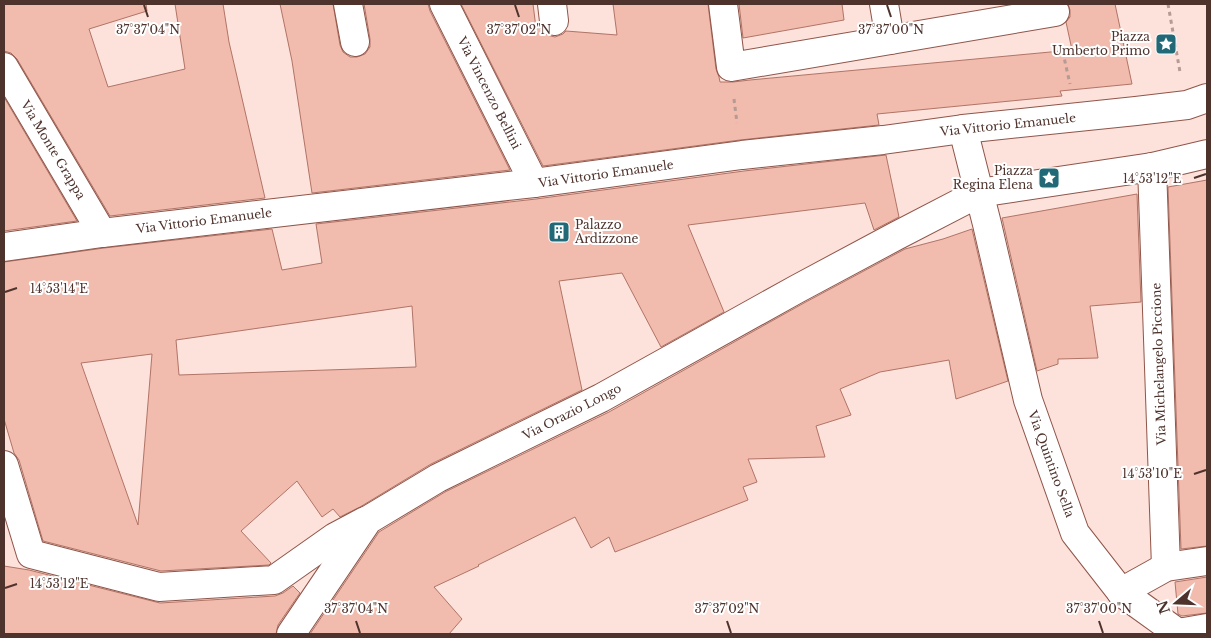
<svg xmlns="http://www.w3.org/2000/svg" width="1211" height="638" font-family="'Libre Baskerville',serif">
	<rect width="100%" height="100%" fill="#fde1db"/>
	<g fill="#f1bbae" stroke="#b17466" fill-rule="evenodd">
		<polygon points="4,4 146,4 147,11 89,29 108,87 185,69 175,4 223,4 229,42 265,198 110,216 17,59 11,53 4,51"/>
		<polygon points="280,4 333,4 340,45 343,52 350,57 357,57 365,54 370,47 370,39 364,4 428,4 430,11 510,170 312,193 292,61"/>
		<polygon points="461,4 533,4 536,28 541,28 547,35 555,37 563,34 566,31 617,35 613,4 708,4 716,69 719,77 720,82 733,82 750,80 1072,50 1066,22 1070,17 1070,10 1068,4 1115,4 1132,84 1060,91 1062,96 877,114 879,125 740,140 543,166"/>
		<polygon points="739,4 842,4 844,20 743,38"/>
		<polygon points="4,97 77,221 4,231"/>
		<path d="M886,155L899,217L874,230L865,203L688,225L724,312L661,347L622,273L559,281L582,390L431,464L360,507L340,517L333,509L322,517L297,481L241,531L271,563L269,565L161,571L43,541L19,460L14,453L4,419V262L104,248L272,229L282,270L322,263L316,224L536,199L744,171ZM412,306L416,367L179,375L176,340ZM152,354L138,525L81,363Z"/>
		<polygon points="1207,180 1207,546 1181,549 1168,187"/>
		<polygon points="1137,194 1141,302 1090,306 1098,358 1058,359 1058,364 1037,371 1002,218"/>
		<polygon points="972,229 1008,381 956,399 949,360 880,372 840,389 851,415 816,426 825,457 748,459 757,482 743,487 748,500 615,552 609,537 591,548 575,517 478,565 479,566 434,587 462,619 449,634 310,634 379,532 445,492 609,412 804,303 905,249 943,239"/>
		<polygon points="4,566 29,570 160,603 275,596 283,593 293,586 300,593 278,625 276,634 4,634"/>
		<polygon points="1207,577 1207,613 1182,616 1178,614 1175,582"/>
	</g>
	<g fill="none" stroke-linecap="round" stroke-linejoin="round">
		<g stroke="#8f5549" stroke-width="30">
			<g id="street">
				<polyline points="348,4 355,42"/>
				<polyline points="444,4 534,183"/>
				<polyline points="552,4 554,21"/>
				<polyline points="723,4 731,67 1055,12"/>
				<polyline points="884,4 890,40"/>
				<polyline points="4,67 102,233"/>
				<polyline points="963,129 987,224 1028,400 1075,533 1121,592 1178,633 1207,628"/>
				<polyline points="1152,167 1166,567"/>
				<polyline points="4,465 31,554 159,587 274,580 335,537 365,521"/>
				<polyline points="1121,592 1166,567 1207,561"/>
				<polyline points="291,634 368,520 438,478 601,398 797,289 896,236 979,193 1152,167 1207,154"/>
			</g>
		</g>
		<g stroke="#8f5549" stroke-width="30">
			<polyline id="secondary" points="4,247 102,233 534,183 742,155 883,140 963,129 1136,111 1187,105 1207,98"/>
		</g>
		<g stroke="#b69a94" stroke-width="3" stroke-dasharray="4 4" stroke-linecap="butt">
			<polyline points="1168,4 1180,72"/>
			<polyline points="1061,44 1070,84"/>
			<polyline points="734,99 737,123"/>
		</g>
		<use href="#street" stroke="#fff" stroke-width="28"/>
		<use href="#secondary" stroke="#fff" stroke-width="28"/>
	</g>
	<path fill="none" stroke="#4e332d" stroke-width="2" d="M144,5L148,17M515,5L519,17M887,5L891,17M1194,178L1206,174M5,292L17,288M1194,474L1206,470M5,588L17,584M356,621L360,633M727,621L731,633M1099,621L1103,633"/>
	<defs>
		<g id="sight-square" transform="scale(1.125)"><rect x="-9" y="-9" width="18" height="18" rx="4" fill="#216976" stroke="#fff"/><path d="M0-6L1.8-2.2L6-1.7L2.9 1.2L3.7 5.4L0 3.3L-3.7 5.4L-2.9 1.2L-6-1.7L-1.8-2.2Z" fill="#fff"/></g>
		<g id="building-square" transform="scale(1.125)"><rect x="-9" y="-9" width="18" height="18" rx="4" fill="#216976" stroke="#fff"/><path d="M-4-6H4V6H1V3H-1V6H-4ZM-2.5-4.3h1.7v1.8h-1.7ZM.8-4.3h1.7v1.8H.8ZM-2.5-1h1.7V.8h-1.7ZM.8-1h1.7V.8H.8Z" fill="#fff"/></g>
	</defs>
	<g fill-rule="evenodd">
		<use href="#sight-square" x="1166" y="44"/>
		<use href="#sight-square" x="1049" y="178"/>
		<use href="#building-square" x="559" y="232"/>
	</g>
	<g text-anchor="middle" stroke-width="4" stroke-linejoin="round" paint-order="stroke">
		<g font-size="12" fill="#4e332d" stroke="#fff" text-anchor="end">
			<text x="1150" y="41">Piazza<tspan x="1150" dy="14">Umberto Primo</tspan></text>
			<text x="1033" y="175">Piazza<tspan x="1033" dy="14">Regina Elena</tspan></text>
			<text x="575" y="229" text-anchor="start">Palazzo<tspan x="575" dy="14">Ardizzone</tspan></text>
		</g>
		<g font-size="12" fill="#4e332d" stroke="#fff">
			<text transform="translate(489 93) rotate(63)" y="4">Via Vincenzo Bellini</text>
			<text transform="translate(1008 125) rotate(-6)" y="4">Via Vittorio Emanuele</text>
			<text transform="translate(53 150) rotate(59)" y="4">Via Monte Grappa</text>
			<text transform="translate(606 174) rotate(-8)" y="4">Via Vittorio Emanuele</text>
			<text transform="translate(204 221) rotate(-7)" y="4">Via Vittorio Emanuele</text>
			<text transform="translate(1159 364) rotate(-92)" y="4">Via Michelangelo Piccione</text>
			<text transform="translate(572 412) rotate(-27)" y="4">Via Orazio Longo</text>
			<text transform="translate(1051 464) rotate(70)" y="4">Via Quintino Sella</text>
		</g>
	</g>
	<g font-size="12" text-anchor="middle" fill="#4e332d" stroke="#fff" stroke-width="4" stroke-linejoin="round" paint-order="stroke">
		<text x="148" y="34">37°37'04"N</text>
		<text x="519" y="34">37°37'02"N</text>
		<text x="891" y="34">37°37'00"N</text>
		<text x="1152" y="183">14°53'12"E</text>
		<text x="59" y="293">14°53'14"E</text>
		<text x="1152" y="478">14°53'10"E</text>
		<text x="59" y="588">14°53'12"E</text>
		<text x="356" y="613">37°37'04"N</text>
		<text x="727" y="613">37°37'02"N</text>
		<text x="1099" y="613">37°37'00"N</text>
	</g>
	<rect width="1211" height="638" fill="none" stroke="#4e332d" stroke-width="10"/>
	<g transform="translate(1176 603) rotate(251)" stroke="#ffffff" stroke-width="4" paint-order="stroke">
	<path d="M0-4L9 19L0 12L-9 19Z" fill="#4e332d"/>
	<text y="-8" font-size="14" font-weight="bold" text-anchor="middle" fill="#4e332d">N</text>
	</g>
</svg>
